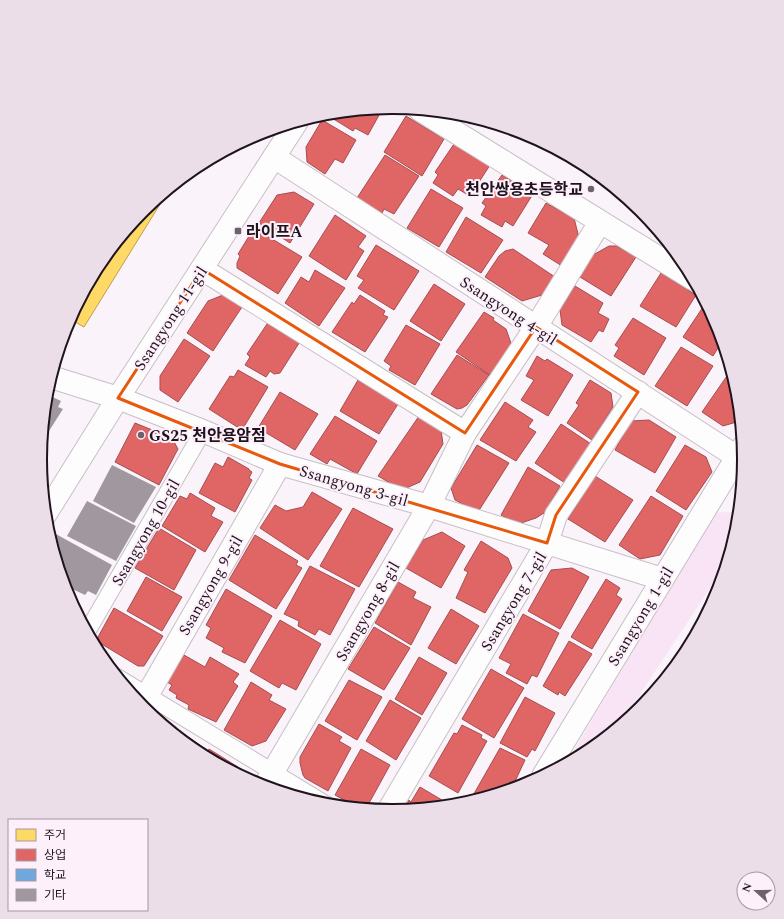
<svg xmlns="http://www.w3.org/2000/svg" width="784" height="919" font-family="Spectral,'Noto Sans KR',serif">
	<rect width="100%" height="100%" fill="#faf3f9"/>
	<polygon fill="#f9e4f5" points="739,511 737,528 727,562 619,726 587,752 567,763 714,513"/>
	<polygon fill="#ffd966" stroke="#bc9e50" points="170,188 84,327 70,319 99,264 143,210"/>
	<g fill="#e06666" stroke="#a64d50">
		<polygon points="383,108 368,135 355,128 353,131 327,115 327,114"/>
		<polygon points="406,116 444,139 422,176 384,152"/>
		<polygon points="322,120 356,140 343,163 335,159 325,174 307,162 306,147"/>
		<polygon points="454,144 490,165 470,196 458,189 453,196 433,183 438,175 435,172"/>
		<polygon points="385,155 419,176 394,214 384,209 382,213 357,198"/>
		<polygon points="502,175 533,194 513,226 505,221 502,227 481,215 486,206 482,203"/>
		<polygon points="431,189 463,208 439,247 407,228"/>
		<polygon points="294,192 314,204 290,243 259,223 277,195"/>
		<polygon points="546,203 574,218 579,238 562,266 543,254 549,245 528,233"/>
		<polygon points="335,215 366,236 358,247 364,251 346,280 309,256"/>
		<polygon points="466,217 503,240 481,273 446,252"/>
		<polygon points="254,228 302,257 278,294 237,268 237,263 240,256 238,254"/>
		<polygon points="376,245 419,271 394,310 358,288 364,280 357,276"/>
		<polygon points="609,246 617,246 636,257 611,296 580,277 593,255"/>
		<polygon points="513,249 555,277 542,295 522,301 485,277 499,256 505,251"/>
		<polygon points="315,270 345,288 319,326 285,303 301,277 309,282"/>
		<polygon points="661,273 696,295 676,327 640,306"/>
		<polygon points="434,284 465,304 441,341 410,321"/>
		<polygon points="575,286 603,303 598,313 609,319 603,332 599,330 591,342 562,325 560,310"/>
		<polygon points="223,295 242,307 213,351 187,333 208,301"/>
		<polygon points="360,295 385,311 383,315 388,317 365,352 332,332 352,302 354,304"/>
		<polygon points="705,304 706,305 717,325 725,351 718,348 713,356 683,337"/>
		<polygon points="484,312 494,318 493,320 506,329 512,346 490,375 456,352"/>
		<polygon points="633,318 666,338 644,375 614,356 619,348 615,345"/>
		<polygon points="269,321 301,340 280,373 274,374 270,371 266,377 245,365 250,357 247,354"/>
		<polygon points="406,325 440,344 415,385 389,370 391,366 384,361"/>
		<polygon points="184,339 210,356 178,402 160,390 160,376"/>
		<polygon points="681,347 713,366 687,406 655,386"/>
		<polygon points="457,355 489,375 467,405 462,408 457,409 431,394"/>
		<polygon points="537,356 545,361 547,359 573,375 548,416 521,400 534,380 526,376"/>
		<polygon points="238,370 268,387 242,430 209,409 230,376 234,377"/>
		<polygon points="729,373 733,376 737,391 740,421 723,426 702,412"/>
		<polygon points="358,380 398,404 379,434 340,411"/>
		<polygon points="590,380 611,393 613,407 592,440 567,423 579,405 576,403"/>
		<polygon points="280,392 318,414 295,450 258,428"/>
		<polygon points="505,402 533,420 528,427 536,432 516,461 480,440"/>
		<polygon points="335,416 377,441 357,474 330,459 327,464 310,454"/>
		<polygon points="419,416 441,430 443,444 420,482 402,490 378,476"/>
		<polygon points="649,420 676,437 655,473 615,450 631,421"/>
		<polygon points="135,423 172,438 178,449 159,485 115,462"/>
		<polygon points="561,424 591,444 565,483 535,463"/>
		<polygon points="477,445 509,463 478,512 455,500 451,488"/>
		<polygon points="685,445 706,457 712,472 686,510 656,491"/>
		<polygon points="228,457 249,469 249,470 252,472 249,478 252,480 235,512 199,493 215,463 223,467"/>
		<polygon points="528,467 560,486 544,513 536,518 518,524 501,515"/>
		<polygon points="595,476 633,500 605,542 568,519"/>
		<polygon points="312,492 342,509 308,560 260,528 275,505 286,511 303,507"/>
		<polygon points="190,493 215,508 211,516 223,522 205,552 162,526 180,496 187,499"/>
		<polygon points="651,496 683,516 660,555 640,559 619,545"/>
		<polygon points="353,508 393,529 359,587 320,566"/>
		<polygon points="159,528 196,550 174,590 135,568"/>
		<polygon points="442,532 465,546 441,588 406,568 423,540"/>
		<polygon points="255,535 298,561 296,565 302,568 276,609 229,580"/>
		<polygon points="481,541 508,558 512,568 485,613 456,598 468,572 464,570"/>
		<polygon points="310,566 355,589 330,635 319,629 315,635 298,626 299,621 284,614"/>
		<polygon points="572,568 589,577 560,629 528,611 551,570"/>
		<polygon points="146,577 182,597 162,631 127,611"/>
		<polygon points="606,579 620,588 616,595 622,599 592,649 571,637"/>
		<polygon points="398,582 416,592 413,598 431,607 411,645 375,623"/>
		<polygon points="226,589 272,616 245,663 222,652 224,648 206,638 211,628 206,625"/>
		<polygon points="114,608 163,636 144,666 138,666 100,643 98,637"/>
		<polygon points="451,609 479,626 456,664 428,648"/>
		<polygon points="523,614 559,633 537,677 532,675 527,684 506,673 511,664 499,658"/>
		<polygon points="280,620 321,644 296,690 282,683 279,688 250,671"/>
		<polygon points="374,627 410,648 384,690 348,669"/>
		<polygon points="569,641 592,654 565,696 559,692 558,695 543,686"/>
		<polygon points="184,655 205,667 210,657 239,674 233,682 238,686 216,722 188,709 189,705 176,698 177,695 169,690 172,685 167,682"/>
		<polygon points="419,657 447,673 422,715 395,699"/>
		<polygon points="491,669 524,688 494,738 462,719"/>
		<polygon points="349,680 382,697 357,740 325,721"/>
		<polygon points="251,682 272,695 269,700 286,709 266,741 252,746 224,730"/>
		<polygon points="525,697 555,713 535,751 532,749 527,757 500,743"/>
		<polygon points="390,700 421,718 396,760 366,741"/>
		<polygon points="160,723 200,745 196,752"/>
		<polygon points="319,724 342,737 339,741 351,748 328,791 305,778 303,775 300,763 300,757"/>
		<polygon points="462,725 482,735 481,738 487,741 458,793 429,776 454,733 457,734"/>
		<polygon points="500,748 525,760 511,790 475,800 471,799"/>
		<polygon points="209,749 238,767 241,776 205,757"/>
		<polygon points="361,749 390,765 368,805 359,808 335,795"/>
		<polygon points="420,787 452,806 404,810 409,800 411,802"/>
	</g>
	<polygon fill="#6fa8dc" stroke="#577ca3" points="455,114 461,114 474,118 470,124"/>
	<g fill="#a1989f">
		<polygon points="46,394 61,401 58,407 63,409 42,442"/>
		<polygon points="112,465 156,487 134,523 93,501"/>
		<polygon points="87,501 136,526 116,561 67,536"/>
		<polygon points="54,533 112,565 96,595 88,591 85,595 64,585 67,582 63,580 50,539"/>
	</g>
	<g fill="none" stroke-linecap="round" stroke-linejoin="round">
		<g stroke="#c8bfc6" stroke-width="18">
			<g id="pedestrian">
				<polyline points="87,632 203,431"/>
				<polyline points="117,677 327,805"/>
			</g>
		</g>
		<g stroke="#c8bfc6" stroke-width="24">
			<g id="minor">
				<polyline points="420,110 693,279"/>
				<polyline points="274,157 737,457 744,464"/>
				<polyline points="202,269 465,433"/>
				<polyline points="51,377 118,398 203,431 280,464 429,506 662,579"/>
				<polyline points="45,515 118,398 296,123"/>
				<polyline points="141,706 280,464"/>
				<polyline points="543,776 743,447"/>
				<polyline points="264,787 429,506 465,433 536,327 600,222"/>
				<polyline points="388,811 547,543 556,515 638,392"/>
			</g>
		</g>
		<use href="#pedestrian" stroke="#fefdfe" stroke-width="16"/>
		<use href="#minor" stroke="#fefdfe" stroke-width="22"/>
	</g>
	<path fill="none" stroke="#e8590c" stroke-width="3" stroke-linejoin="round" d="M202,269L465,433L536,327L638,392L556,515L547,543L280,464L118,398Z"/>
	<g fill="#6c626a" stroke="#fdf0fa" stroke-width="1.5">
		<circle cx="591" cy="189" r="4"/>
		<rect x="234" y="227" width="8" height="8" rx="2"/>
		<circle cx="141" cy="435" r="4"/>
	</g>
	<g text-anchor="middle" stroke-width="4" stroke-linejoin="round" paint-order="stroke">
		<g font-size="16" font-weight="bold" fill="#1f141d" stroke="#fdf0fa" text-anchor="start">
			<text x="583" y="195" text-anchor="end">천안쌍용초등학교</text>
			<text x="246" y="237">라이프A</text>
			<text x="149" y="441">GS25 천안용암점</text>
		</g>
		<g font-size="16" fill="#1f141d" stroke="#fdf0fa">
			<text transform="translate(509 310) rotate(33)" y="6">Ssangyong 4-gil</text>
			<text transform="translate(170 318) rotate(-57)" y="6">Ssangyong 11-gil</text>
			<text transform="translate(354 485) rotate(16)" y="6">Ssangyong 3-gil</text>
			<text transform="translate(145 532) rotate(-60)" y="6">Ssangyong 10-gil</text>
			<text transform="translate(210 585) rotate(-60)" y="6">Ssangyong 9-gil</text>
			<text transform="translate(513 601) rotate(-59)" y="6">Ssangyong 7-gil</text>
			<text transform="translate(367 611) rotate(-60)" y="6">Ssangyong 8-gil</text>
			<text transform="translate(640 616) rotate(-59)" y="6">Ssangyong 1-gil</text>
		</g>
	</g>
	<path d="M0 0H784V919H0ZM47 459a345 345 0 1 1 690 0a345 345 0 1 1-690 0Z" fill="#ebdee8" fill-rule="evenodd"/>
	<path fill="none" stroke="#1f141d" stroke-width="2" d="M47 459a345 345 0 1 1 690 0a345 345 0 1 1-690 0Z"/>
	<rect x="8" y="819" width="140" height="92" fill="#fdf0fa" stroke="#a498a2"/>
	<rect x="16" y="829" width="20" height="12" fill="#ffd966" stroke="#a498a2"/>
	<text x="44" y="839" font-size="12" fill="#1f141d">주거</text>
	<rect x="16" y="849" width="20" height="12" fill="#e06666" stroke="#a498a2"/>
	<text x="44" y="859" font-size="12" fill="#1f141d">상업</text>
	<rect x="16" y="869" width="20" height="12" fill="#6fa8dc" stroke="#a498a2"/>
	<text x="44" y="879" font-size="12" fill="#1f141d">학교</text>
	<rect x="16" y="889" width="20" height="12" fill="#a1989f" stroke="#a498a2"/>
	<text x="44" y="899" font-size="12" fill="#1f141d">기타</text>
	<g transform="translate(756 891) rotate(291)"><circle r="19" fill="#fdf0fa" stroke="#a498a2"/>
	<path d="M0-3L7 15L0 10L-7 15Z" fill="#6c626a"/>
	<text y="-6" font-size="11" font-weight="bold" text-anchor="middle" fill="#1f141d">N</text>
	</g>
</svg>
